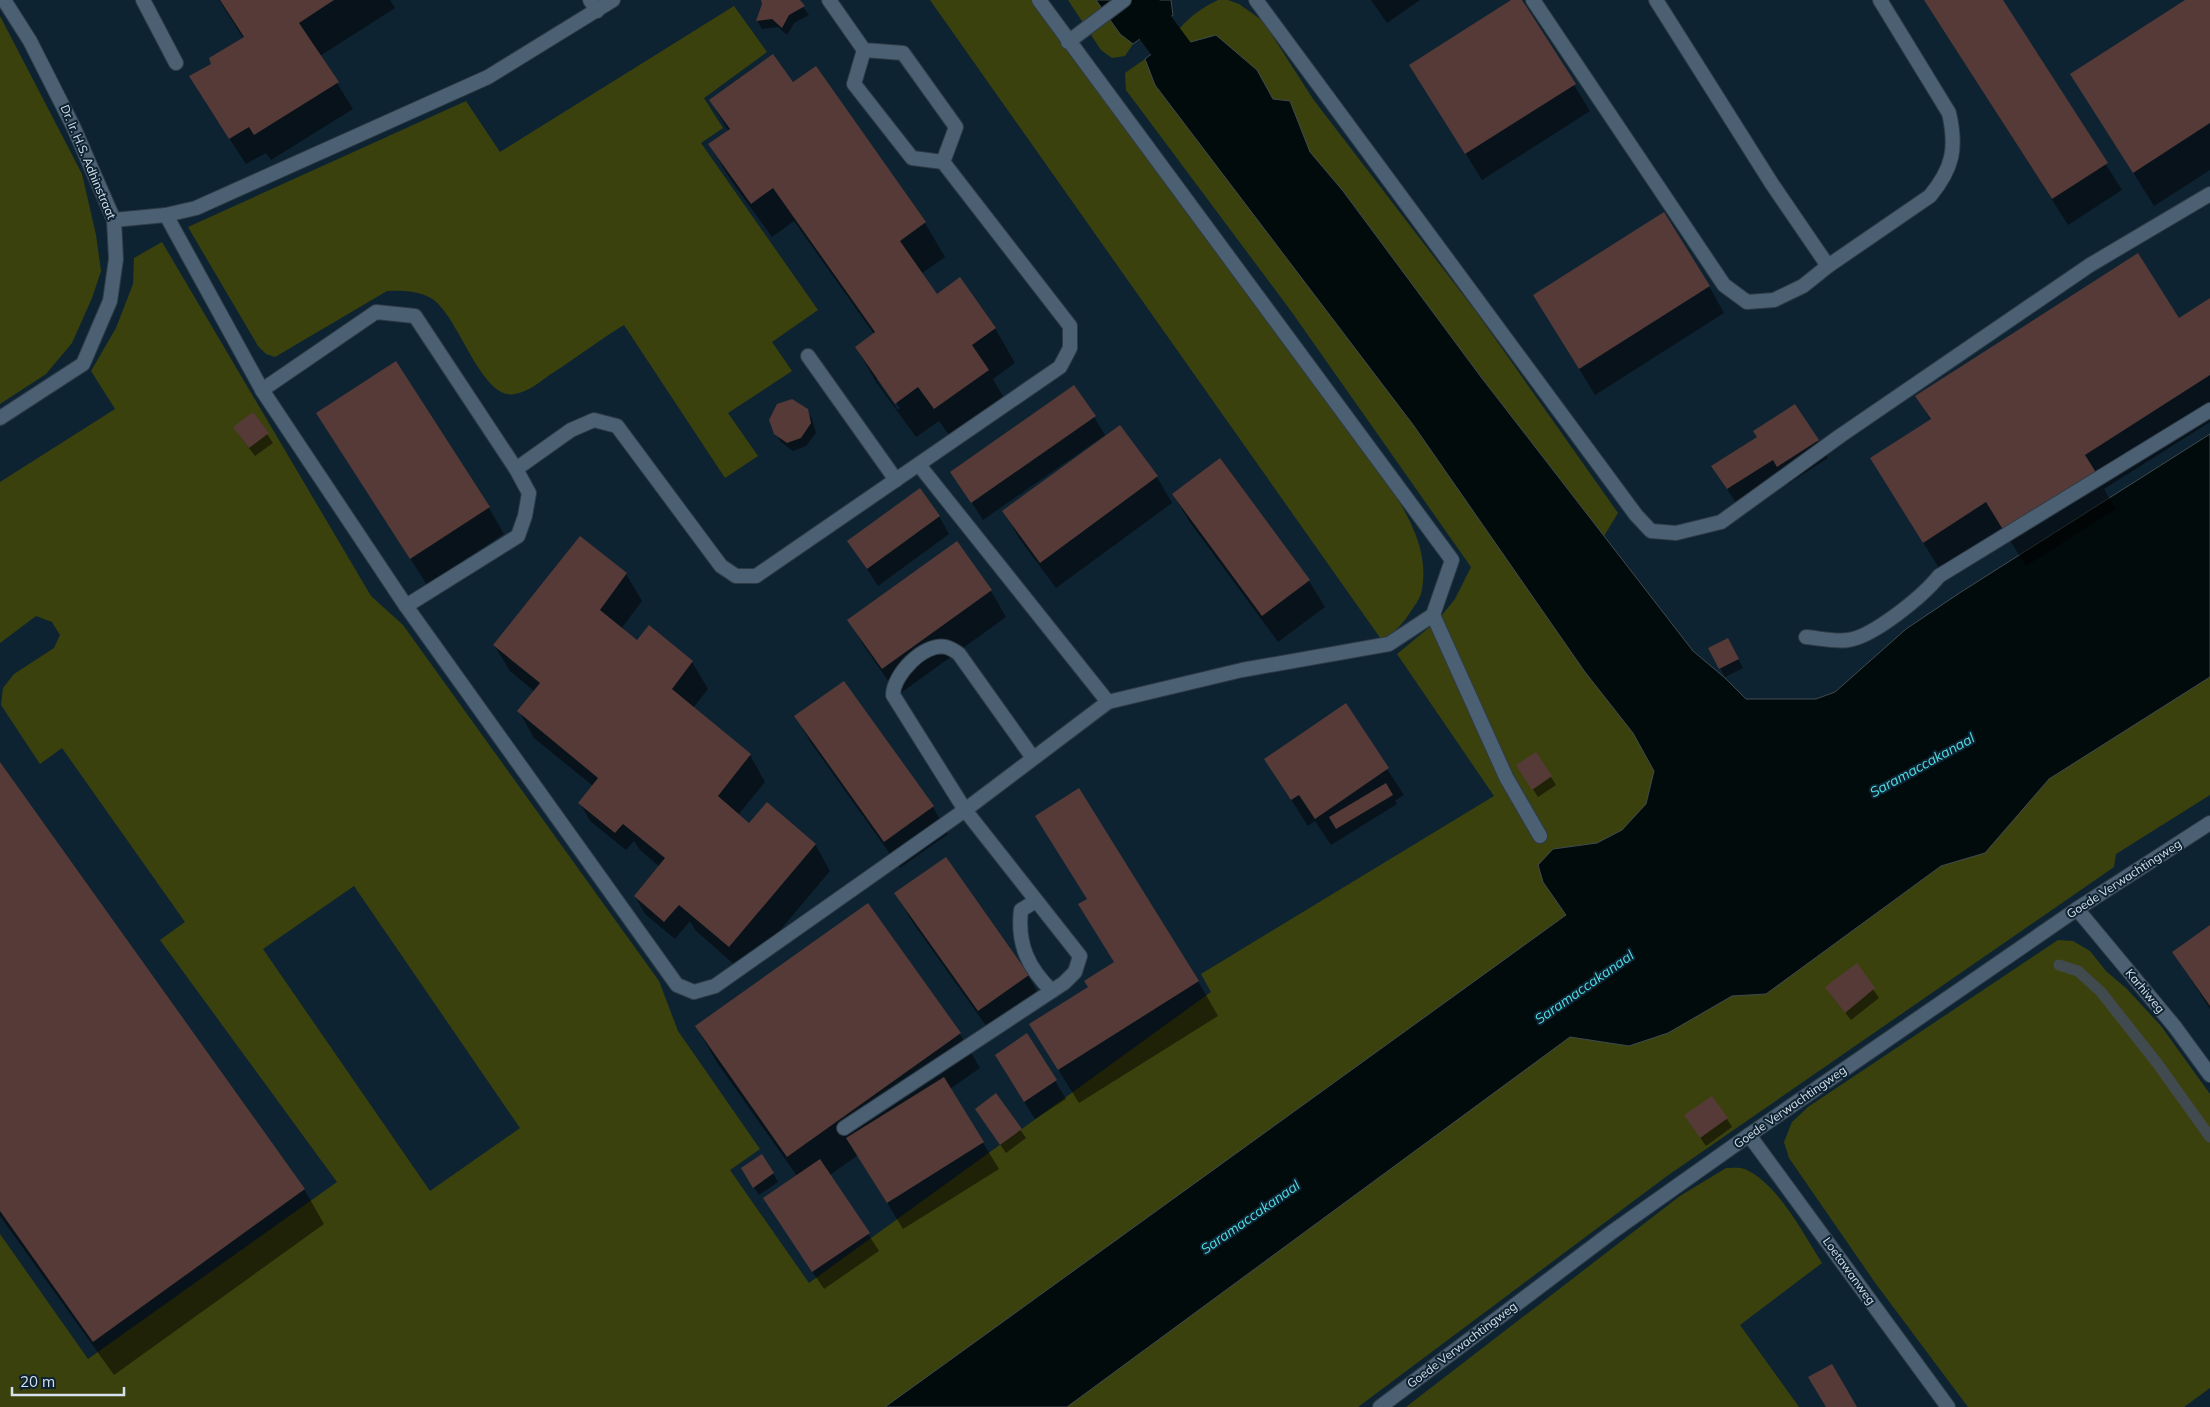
<svg xmlns="http://www.w3.org/2000/svg" width="2210" height="1407" font-family="Mulish,sans-serif">
	<rect width="100%" height="100%" fill="#0e2332"/>
	<g fill="#3b410d" fill-rule="evenodd">
		<path d="M930,0H1033L1393,491C1412,523 1430,555 1421,594C1419,600 1413,608 1409,614C1403,624 1392,635 1381,639Z"/>
		<polygon points="1068,0 1096,0 1120,34 1133,44 1125,56 1112,58 1101,50"/>
		<path d="M1218,0H1228L1239,4L1263,21L1313,99L1477,313L1618,513L1604,536L1481,377L1343,191L1310,152L1290,101L1273,99L1257,70L1187,43L1175,35C1184,20 1203,7 1218,0Z"/>
		<path d="M734,6L767,52L704,98L723,128L701,143L818,310L772,342L792,371L728,413L758,456L725,478L624,325C599,340 576,358 551,374C541,381 528,392 515,394C481,401 459,315 431,298C419,291 401,290 387,291L275,357L266,354L258,346L188,227L466,101L500,152Z"/>
		<polygon points="0,16 82,174 96,235 101,271 92,298 72,343 46,374 0,404"/>
		<path d="M1145,59L1155,85L1414,426L1585,672L1633,733L1654,771L1646,804L1622,830L1597,843L1553,849L1543,882L1566,915L885,1407H0V1234L88,1359L337,1182L160,940L185,922L62,748L40,764L1,705L3,688L14,674L54,648L60,635L52,622L36,616L0,643V482L115,409L91,371L116,328L133,284L134,258L162,242L371,596L403,625L659,981L678,1031L760,1149L730,1170L809,1283L1211,992L1201,974L1494,796L1397,654L1437,621L1455,599L1471,567L1291,311L1126,90L1125,73ZM354,886L520,1128L430,1191L263,949Z"/>
		<polygon points="2210,677 2210,795 2116,854 2114,867 1667,1176 1358,1407 1067,1407 1570,1037 1629,1046 1668,1033 1732,996 1766,994 1941,866 1985,852 2049,779"/>
		<polygon points="2058,940 2073,941 2090,951 2106,971 2127,989 2161,1026 2210,1094 2210,1388 2184,1407 1968,1407 1876,1284 1789,1158 1784,1142 1792,1122 1808,1107"/>
		<path d="M1726,1168C1731,1168 1739,1167 1745,1169C1778,1184 1803,1233 1822,1263L1740,1325L1799,1407H1406L1680,1196Z"/>
	</g>
	<g fill="#020b0c" stroke="#414b4f">
		<polygon points="1096,0 1171,0 1173,15 1133,44 1120,34"/>
		<polygon points="1175,35 1187,43 1216,35 1257,70 1273,99 1290,101 1310,152 1343,191 1481,377 1693,651 1725,678 1746,699 1816,699 1835,692 1906,629 1961,592 2210,434 2210,677 2049,779 1985,853 1941,866 1766,994 1732,996 1668,1033 1629,1046 1570,1037 1067,1407 885,1407 1566,915 1543,882 1538,865 1553,849 1597,843 1622,830 1646,804 1654,771 1633,733 1585,672 1414,426 1155,85 1145,59"/>
	</g>
	<g fill="#0007" fill-rule="evenodd">
		<polygon points="219,0 390,0 395,8 320,56 353,109 271,160 266,153 246,164 206,103 212,64 243,38"/>
		<polygon points="762,0 798,0 809,15 794,23 787,35 778,27 762,29 757,20 763,4"/>
		<polygon points="1371,0 1420,0 1387,23"/>
		<polygon points="1513,0 1521,0 1590,111 1482,180 1411,66"/>
		<polygon points="1925,0 2002,0 2122,190 2068,225"/>
		<polygon points="2188,0 2210,0 2210,170 2154,206 2072,74"/>
		<path d="M815,68L925,223L945,257L921,274L937,296L995,328L1015,363L993,379L1008,405L955,443L939,421L916,437L876,382L856,347L874,334L794,221L772,237L730,179L710,145L729,132L710,100L793,84ZM876,379H879L900,408L898,410Z"/>
		<polygon points="1709,286 1724,313 1595,395 1535,296"/>
		<polygon points="2210,299 2210,422 2104,489 2116,509 2026,566 2007,536 1944,576 1871,459 1931,421 1917,396 2178,319"/>
		<polygon points="807,410 812,419 816,433 806,446 793,451 781,442 775,433"/>
		<polygon points="318,413 489,508 504,534 427,585"/>
		<polygon points="253,414 273,443 255,456 240,436"/>
		<polygon points="1094,417 1105,435 983,520 952,472"/>
		<polygon points="1818,441 1828,458 1788,484 1784,477 1738,506 1713,467"/>
		<polygon points="1220,459 1309,581 1325,607 1278,642 1189,521 1173,494"/>
		<polygon points="1157,477 1172,503 1056,588 1019,538 1004,512"/>
		<polygon points="939,516 949,534 878,586 849,541"/>
		<polygon points="580,538 626,574 642,601 621,629 637,642 649,627 692,662 708,689 693,708 750,755 765,782 738,815 748,824 815,844 830,871 744,973 696,931 690,921 675,939 645,914 635,896 660,867 640,850 634,841 626,850 590,821 580,803 593,786 534,738 519,711 535,692 510,671 494,645"/>
		<polygon points="957,543 991,591 1006,617 898,695 864,646 849,620"/>
		<polygon points="1732,648 1743,668 1725,677 1710,649"/>
		<polygon points="844,682 933,807 948,834 900,868 811,743 796,717"/>
		<polygon points="1345,705 1404,795 1395,801 1397,804 1331,845 1315,821 1308,826 1265,759"/>
		<polygon points="1536,754 1556,785 1538,797 1523,774"/>
		<polygon points="0,764 304,1189 324,1224 114,1375 0,1216"/>
		<polygon points="896,893 1028,975 1043,1002 994,1037 911,920"/>
		<polygon points="868,904 960,1034 980,1068 950,1089 999,1169 903,1229 858,1155 830,1175 879,1251 824,1289 775,1216 797,1176 716,1061 696,1026"/>
		<polygon points="1080,905 1198,981 1218,1016 1079,1103 1051,1058 1089,987 1115,963"/>
		<polygon points="2210,927 2210,1009 2174,953"/>
		<polygon points="1856,965 1879,998 1851,1020 1832,996"/>
		<polygon points="1027,1035 1066,1099 1035,1119 1006,1073"/>
		<polygon points="996,1095 1026,1138 1006,1153 981,1117"/>
		<polygon points="1727,1119 1732,1127 1706,1146 1691,1124"/>
		<polygon points="773,1173 778,1182 759,1195 747,1177"/>
	</g>
	<g fill="none" stroke-linecap="round" stroke-linejoin="round">
		<polyline stroke="#414b4f" stroke-width="11" points="2059,965 2078,971 2101,992 2157,1063 2210,1137"/>
		<polyline stroke="#020b0c" stroke-width="39" points="1135,0 1197,84"/>
	</g>
	<g fill="#553a37">
		<polygon points="220,0 334,0 299,23 339,82 254,135 249,127 229,139 189,76 211,64 209,58 244,37"/>
		<polygon points="761,0 800,0 805,6 789,15 782,28 772,19 756,21 762,4"/>
		<polygon points="1511,0 1522,0 1576,84 1465,154 1409,65"/>
		<polygon points="1924,0 2003,0 2108,163 2052,199"/>
		<polygon points="2185,0 2210,0 2210,123 2133,173 2070,74"/>
		<polygon points="773,54 793,82 816,66 926,222 900,241 937,294 960,277 996,328 972,345 989,370 934,409 918,387 895,404 855,347 875,332 773,188 751,204 708,144 730,129 709,100"/>
		<polygon points="1664,212 1710,286 1579,369 1533,295"/>
		<polygon points="2138,253 2179,318 2210,298 2210,375 2085,455 2097,474 2005,533 1986,502 1923,543 1870,458 1931,419 1915,396"/>
		<polygon points="396,361 490,507 410,559 316,413"/>
		<polygon points="1074,385 1096,416 971,503 950,472"/>
		<polygon points="792,399 808,409 811,423 801,438 787,443 774,434 769,420 777,404"/>
		<polygon points="1795,404 1819,440 1777,467 1773,460 1727,489 1711,466 1757,437 1753,431"/>
		<polygon points="253,412 269,433 249,448 233,427"/>
		<polygon points="1120,425 1158,476 1040,563 1002,511"/>
		<polygon points="1220,458 1310,580 1262,616 1172,494"/>
		<polygon points="920,488 940,516 867,569 847,541"/>
		<polygon points="580,536 627,573 600,610 637,640 649,625 693,661 672,689 751,754 718,796 749,823 767,802 816,844 729,947 679,905 664,922 634,896 665,858 623,824 615,833 578,803 598,778 517,711 540,683 493,645"/>
		<polygon points="957,541 992,590 882,669 847,620"/>
		<polygon points="1728,638 1739,659 1719,669 1708,648"/>
		<polygon points="844,681 934,806 884,842 794,716"/>
		<polygon points="1346,703 1389,768 1315,819 1299,795 1291,800 1264,759"/>
		<polygon points="1536,752 1552,776 1532,790 1516,765"/>
		<polygon points="0,762 305,1189 93,1342 0,1211"/>
		<polygon points="1386,783 1393,795 1336,829 1329,817"/>
		<polygon points="1079,788 1199,981 1058,1070 1029,1024 1088,987 1084,981 1114,962 1078,904 1087,899 1035,816"/>
		<polygon points="946,857 1029,975 978,1011 894,893"/>
		<polygon points="868,903 961,1033 787,1157 695,1026"/>
		<polygon points="2210,925 2210,1006 2172,952"/>
		<polygon points="1857,963 1875,988 1845,1013 1825,987"/>
		<polygon points="1027,1033 1057,1080 1024,1102 995,1055"/>
		<polygon points="944,1077 984,1142 887,1203 846,1138"/>
		<polygon points="996,1093 1022,1129 1000,1145 975,1109"/>
		<polygon points="1712,1096 1728,1118 1700,1138 1684,1115"/>
		<polygon points="762,1154 774,1173 753,1188 741,1168"/>
		<polygon points="820,1159 870,1233 812,1272 763,1198"/>
		<polygon points="1832,1364 1857,1407 1826,1407 1808,1377"/>
	</g>
	<g fill="none" stroke-linecap="round" stroke-linejoin="round">
		<g stroke="#2f3b47" stroke-width="16">
			<g id="service">
				<polyline points="143,0 176,63"/>
				<polyline points="590,0 597,11"/>
				<polyline points="829,0 864,50 903,53 956,127 943,162"/>
				<polyline points="1256,0 1636,515 1651,531 1676,533 1721,522 1840,436 2090,265 2210,194"/>
				<polyline points="1533,0 1724,285 1747,302 1774,300 1803,286 1828,266"/>
				<path d="M1656,0L1772,184L1828,266L1930,196C1953,168 1957,148 1949,113L1880,0"/>
				<polyline points="1068,42 1124,0"/>
				<polyline points="166,215 262,390 406,606 677,985 694,992 715,986 965,810 1108,702 1242,670 1389,644 1433,615 1452,560 1039,0"/>
				<polyline points="114,220 166,215 196,208 488,77 613,0"/>
				<polyline points="808,356 896,480"/>
				<polyline points="262,390 376,312 415,316 516,469 529,493 525,516 518,536 406,606"/>
				<polyline points="919,465 1108,702"/>
				<polyline points="516,469 571,430 594,420 617,426 721,566 736,576 756,576 1060,367 1070,348 1070,326 943,162 912,158 854,84 864,50"/>
				<polyline points="1433,615 1506,777 1540,836"/>
				<path d="M1806,637C1819,638 1835,642 1848,640C1873,637 1923,596 1939,576L2210,410"/>
				<path d="M1036,901L1021,910C1017,944 1028,968 1052,991"/>
				<path d="M844,1128L1064,983L1075,972L1080,956L965,810L893,695C893,675 924,642 946,647C950,648 955,651 959,654L1033,758"/>
			</g>
		</g>
		<g stroke="#2f3b47" stroke-width="16">
			<g id="minor">
				<polyline points="0,418 83,364 110,301 116,259 114,220 73,126 30,41 4,0"/>
				<polyline points="2077,909 2175,1027 2210,1075"/>
				<polyline points="1749,1135 1948,1407"/>
				<polyline points="1380,1407 1612,1232 1749,1135 2077,909 2210,823"/>
			</g>
		</g>
		<use href="#service" stroke="#4b6173" stroke-width="14"/>
		<use href="#minor" stroke="#4b6173" stroke-width="14"/>
	</g>
	<g text-anchor="middle" stroke-width="4" stroke-linejoin="round" paint-order="stroke">
		<g font-size="12" fill="#d5e1ec" stroke="#0e2332">
			<text transform="translate(88 162) rotate(67)" y="4">Dr. Ir. H.S. Adhinstraat</text>
			<text transform="translate(2124 879) rotate(-33)" y="4">Goede Verwachtingweg</text>
			<text transform="translate(2145 991) rotate(50)" y="4">Karhiweg</text>
			<text transform="translate(1790 1107) rotate(-35)" y="4">Goede Verwachtingweg</text>
			<text transform="translate(1849 1271) rotate(54)" y="4">Loetawanweg</text>
			<text transform="translate(1462 1345) rotate(-37)" y="4">Goede Verwachtingweg</text>
		</g>
		<g font-size="14" font-style="italic" fill="#4fdee5" stroke="#0e2332">
			<text transform="translate(1922 765) rotate(-29)" y="5">Saramaccakanaal</text>
			<text transform="translate(1584 987) rotate(-35)" y="5">Saramaccakanaal</text>
			<text transform="translate(1250 1217) rotate(-35)" y="5">Saramaccakanaal</text>
		</g>
	</g>
	<path d="M12 1387v8h112v-8" fill="none" stroke="#d5e1ec" stroke-width="2.5"/>
	<text x="20" y="1387" font-size="15" fill="#d5e1ec" stroke="#0e2332" stroke-width="4" paint-order="stroke">20 m</text>
</svg>
